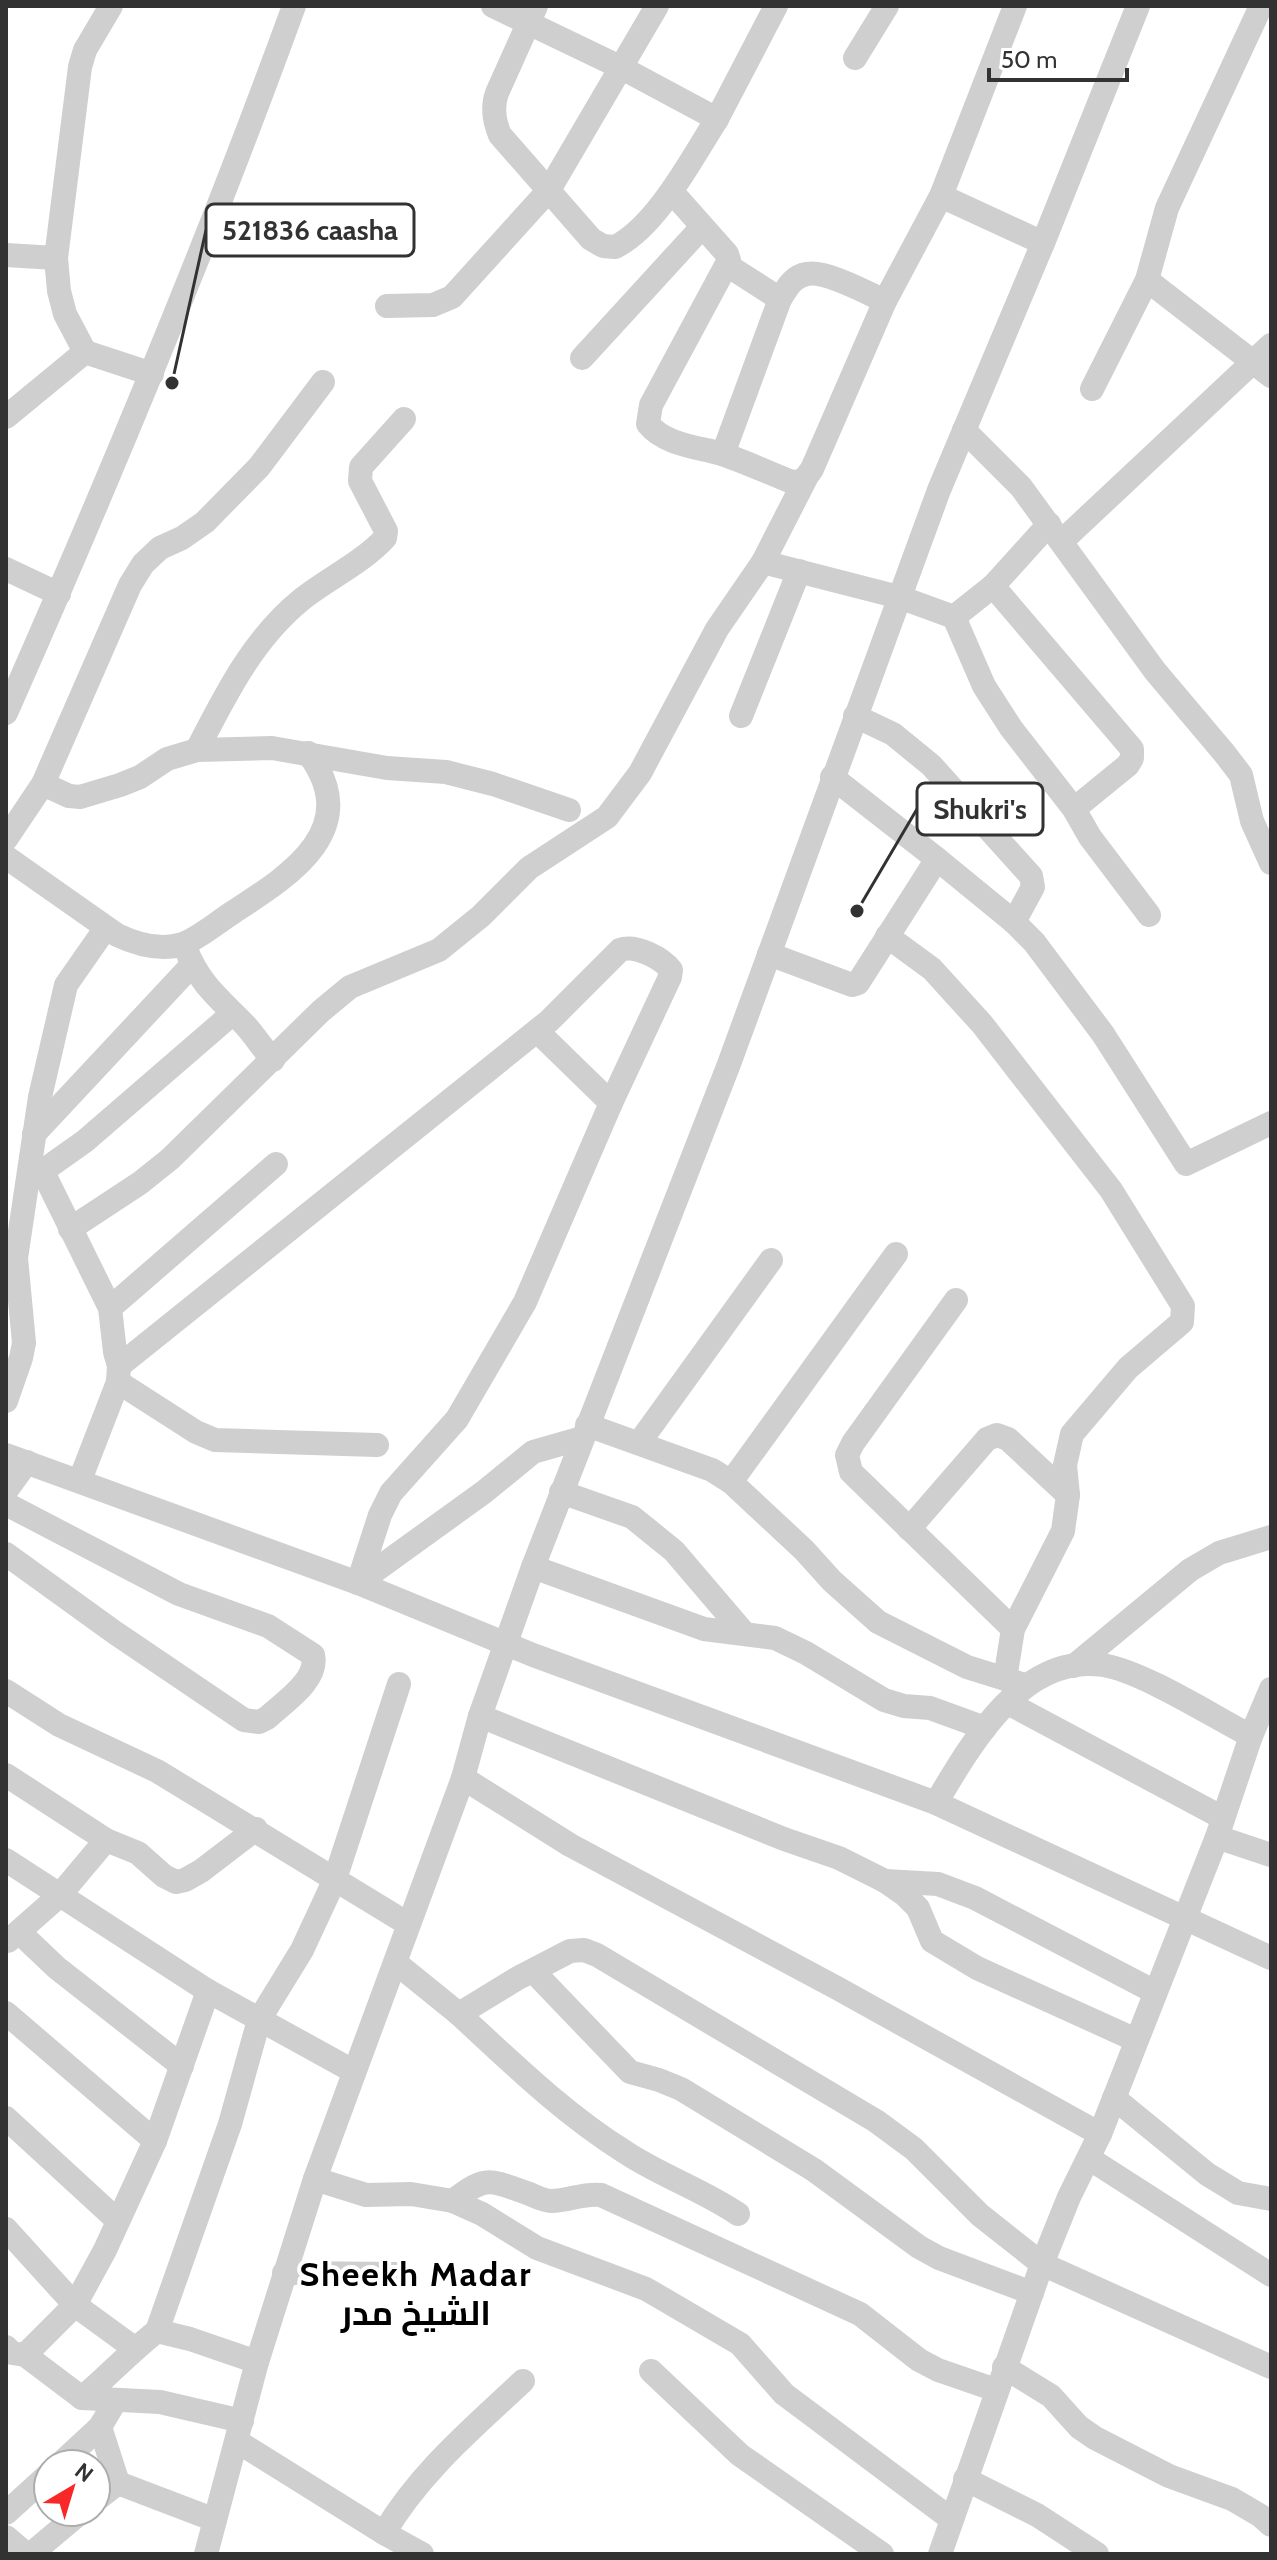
<svg xmlns="http://www.w3.org/2000/svg" width="1277" height="2560" font-family="Cabin,Cairo,sans-serif">
	<rect width="100%" height="100%" fill="#fff"/>
	<g fill="none" stroke-linecap="round" stroke-linejoin="round">
		<g stroke="#cfcfcf" stroke-width="24">
			<polyline points="493,6 620,67 717,119 776,6"/>
			<path d="M536,6L497,93C492,107 494,121 500,135L591,239L603,246L615,247C657,226 692,158 717,119"/>
			<polyline points="1015,6 941,196 1043,243"/>
			<polyline points="855,58 887,6"/>
			<path d="M672,192L727,254L729,260L651,405L648,424C665,445 698,447 722,454C746,462 769,473 792,482C803,482 806,478 812,469L885,301L941,196"/>
			<polyline points="6,255 56,258"/>
			<polyline points="727,265 780,299"/>
			<polyline points="1147,280 1271,376"/>
			<polyline points="387,306 433,305 452,297 549,190 657,6"/>
			<polyline points="85,352 65,314 59,291 56,258 80,67 85,50 111,6"/>
			<polyline points="582,358 702,227"/>
			<polyline points="1092,389 1147,280 1167,208 1261,6"/>
			<polyline points="6,417 85,352 152,374"/>
			<polyline points="964,430 1021,487 1155,671 1225,754 1241,775 1252,821 1271,863"/>
			<path d="M723,454L780,299C787,288 793,276 807,274C826,270 867,293 885,301"/>
			<polyline points="1062,541 1271,345"/>
			<polyline points="763,562 899,597 954,617 993,586 1049,524"/>
			<polyline points="6,569 59,594"/>
			<polyline points="993,586 1132,749 1132,758 1128,765 1074,809"/>
			<polyline points="954,617 984,686 1011,728 1074,809 1090,837 1149,915"/>
			<path d="M6,713C109,480 207,245 294,6"/>
			<polyline points="741,716 799,571"/>
			<polyline points="855,716 893,734 931,765 1031,876 1033,887 1014,922"/>
			<path d="M197,750C225,696 252,640 301,600C327,579 362,563 385,538L386,531L360,481L361,467L404,419"/>
			<polyline points="832,777 937,859 1014,922 1034,942 1103,1034 1186,1164 1271,1123"/>
			<polyline points="43,784 69,796 80,797 120,785 140,777 167,759 197,750 272,748 387,768 446,772 493,784 569,810"/>
			<polyline points="6,839 43,784 130,585 143,564 160,548 182,538 205,522 259,467 323,382"/>
			<path d="M6,857L117,935C136,944 161,951 183,944C201,937 219,921 235,911C292,874 364,828 308,753"/>
			<polyline points="887,936 932,969 982,1024 1111,1190 1183,1306 1182,1322 1128,1368 1072,1434 1065,1465 1068,1495 1063,1531 1013,1629 1005,1679"/>
			<path d="M186,949C199,984 221,1000 245,1025C255,1036 263,1049 273,1060"/>
			<polyline points="769,954 852,985 858,983 937,859"/>
			<polyline points="537,1031 611,1103"/>
			<polyline points="34,1134 192,965"/>
			<polyline points="43,1172 110,1308 115,1352 119,1366 118,1382 80,1480"/>
			<polyline points="30,1180 85,1141 232,1014"/>
			<polyline points="70,1229 140,1183 170,1159 321,1011 350,987 439,950 481,916 529,868 607,817 640,773 717,629 763,562 806,478"/>
			<polyline points="956,1300 853,1443 847,1455 851,1472 1013,1629"/>
			<polyline points="110,1308 276,1164"/>
			<path d="M119,1366L549,1021L620,950C635,944 662,958 671,970L670,977L611,1103L525,1302L457,1419L391,1493L380,1515L358,1583"/>
			<polyline points="118,1382 196,1432 215,1440 377,1445"/>
			<polyline points="6,1401 21,1358 24,1343 16,1258 40,1097 66,985 105,929"/>
			<polyline points="587,1425 712,1470 731,1482 804,1550 832,1581 878,1622 967,1667 1025,1685"/>
			<polyline points="639,1443 771,1260"/>
			<polyline points="6,1455 358,1583 533,1655 936,1803 1271,1958"/>
			<polyline points="731,1482 896,1254"/>
			<polyline points="6,1491 27,1462"/>
			<polyline points="561,1492 632,1517 674,1551 744,1633"/>
			<path d="M6,1504L179,1594L268,1626L313,1655C319,1680 284,1702 267,1718L259,1722L244,1720L114,1632L6,1554"/>
			<polyline points="909,1529 987,1439 997,1435 1008,1439 1068,1495"/>
			<polyline points="533,1567 704,1629 775,1638 806,1653 884,1700 904,1706 930,1708 985,1728"/>
			<polyline points="358,1583 484,1492 533,1452 582,1438"/>
			<polyline points="1074,1666 1190,1570 1219,1553 1271,1537"/>
			<polyline points="6,1691 59,1725 157,1771 408,1924"/>
			<polyline points="1008,1703 1223,1818"/>
			<polyline points="480,1716 784,1839 839,1858 885,1881 905,1895 918,1908 932,1941 977,1968 1136,2040"/>
			<polyline points="6,1775 106,1840 138,1853 164,1876 176,1882 185,1880 201,1871 256,1829"/>
			<polyline points="463,1778 570,1845 837,1988 1100,2134"/>
			<path d="M936,1803C971,1744 1022,1653 1103,1665C1144,1672 1212,1716 1251,1736"/>
			<polyline points="1217,1837 1271,1855"/>
			<polyline points="6,1860 208,1991 353,2071"/>
			<polyline points="885,1881 938,1884 975,1898 1155,1992"/>
			<polyline points="19,1932 57,1968 182,2066"/>
			<polyline points="8,1941 59,1896 106,1840"/>
			<polyline points="396,1963 459,2014 518,1978 570,1951 584,1950 597,1955 876,2121 914,2149 980,2215 1042,2264 1271,2367"/>
			<polyline points="533,1971 630,2072 659,2080 681,2089 814,2170 919,2247 939,2258 1032,2293"/>
			<polyline points="6,2013 155,2141"/>
			<path d="M459,2014C512,2063 563,2113 625,2152C661,2176 703,2190 738,2214"/>
			<polyline points="1114,2098 1207,2174 1238,2193 1271,2199"/>
			<polyline points="6,2118 117,2220"/>
			<polyline points="1090,2159 1271,2275"/>
			<polyline points="315,2179 366,2195 411,2194 453,2201 482,2214 537,2248 646,2289 740,2344 784,2394 951,2519"/>
			<path d="M453,2201C486,2175 489,2180 527,2193C535,2196 543,2201 551,2201C569,2201 582,2193 601,2195L860,2314L919,2360L938,2370L996,2390"/>
			<polyline points="6,2229 75,2305 134,2348"/>
			<polyline points="284,2273 399,2274"/>
			<polyline points="157,2331 190,2339 257,2362"/>
			<polyline points="6,2347 12,2353 25,2355 82,2398 160,2402 242,2421"/>
			<polyline points="25,2355 75,2305 105,2250 155,2141 208,1991"/>
			<polyline points="1004,2367 1051,2396 1079,2427 1095,2438 1169,2476 1232,2499 1261,2516 1271,2525"/>
			<polyline points="651,2371 740,2455 882,2554"/>
			<path d="M82,2398C108,2376 130,2352 157,2331L230,2124L259,2020L302,1950L335,1879L399,1684"/>
			<polyline points="100,2427 118,2483"/>
			<path d="M238,2442L384,2533C420,2472 472,2429 523,2381"/>
			<polyline points="60,2464 100,2427 116,2400"/>
			<polyline points="965,2479 1037,2515 1097,2554"/>
			<polyline points="118,2483 215,2520"/>
			<polyline points="96,2500 118,2483"/>
			<polyline points="6,2513 48,2475"/>
			<polyline points="384,2533 422,2554"/>
			<polyline points="6,2537 26,2554"/>
			<polyline points="31,2554 81,2512"/>
			<polyline points="206,2554 257,2362 315,2179 463,1778 480,1716 533,1567 729,1064 939,490 1043,243 1138,6"/>
			<polyline points="940,2554 1042,2264 1069,2197 1100,2134 1217,1837 1251,1736 1271,1689"/>
		</g>
	</g>
	<g text-anchor="middle" stroke-width="8" stroke-linejoin="round" paint-order="stroke">
		<g font-size="34" font-weight="bold" letter-spacing="2" fill="#000" stroke="#fff">
			<text x="416" y="2286">Sheekh Madar<tspan x="416" dy="39">الشيخ مدر</tspan></text>
		</g>
	</g>
	<path fill="none" stroke="#323232" stroke-width="3" d="M172 383L206 230M857 911L917 809"/>
	<g fill="#323232" stroke="#fff" stroke-width="3">
		<circle cx="172" cy="383" r="8"/>
		<circle cx="857" cy="911" r="8"/>
	</g>
	<g fill="#fff" stroke="#323232" stroke-width="3">
		<rect x="206" y="204" width="208" height="52" rx="8"/>
		<rect x="917" y="783" width="126" height="52" rx="8"/>
	</g>
	<g font-size="28" text-anchor="middle" font-weight="bold" fill="#323232">
		<text x="310" y="240">521836 caasha</text>
		<text x="980" y="819">Shukri's</text>
	</g>
	<rect width="1277" height="2560" fill="none" stroke="#323232" stroke-width="16"/>
	<g transform="translate(72 2488) rotate(38)"><circle r="38" fill="#ffffff" stroke="#adadad" stroke-width="2"/>
	<path d="M0-6L14 30L0 20L-14 30Z" fill="#f72827"/>
	<text y="-12" font-size="22" font-weight="bold" text-anchor="middle" fill="#323232">N</text>
	</g>
	<path d="M989 68v12h138v-12" fill="none" stroke="#323232" stroke-width="4"/>
	<text x="1001" y="68" font-size="24" fill="#323232" stroke="#ffffff" stroke-width="6" paint-order="stroke">50 m</text>
</svg>
